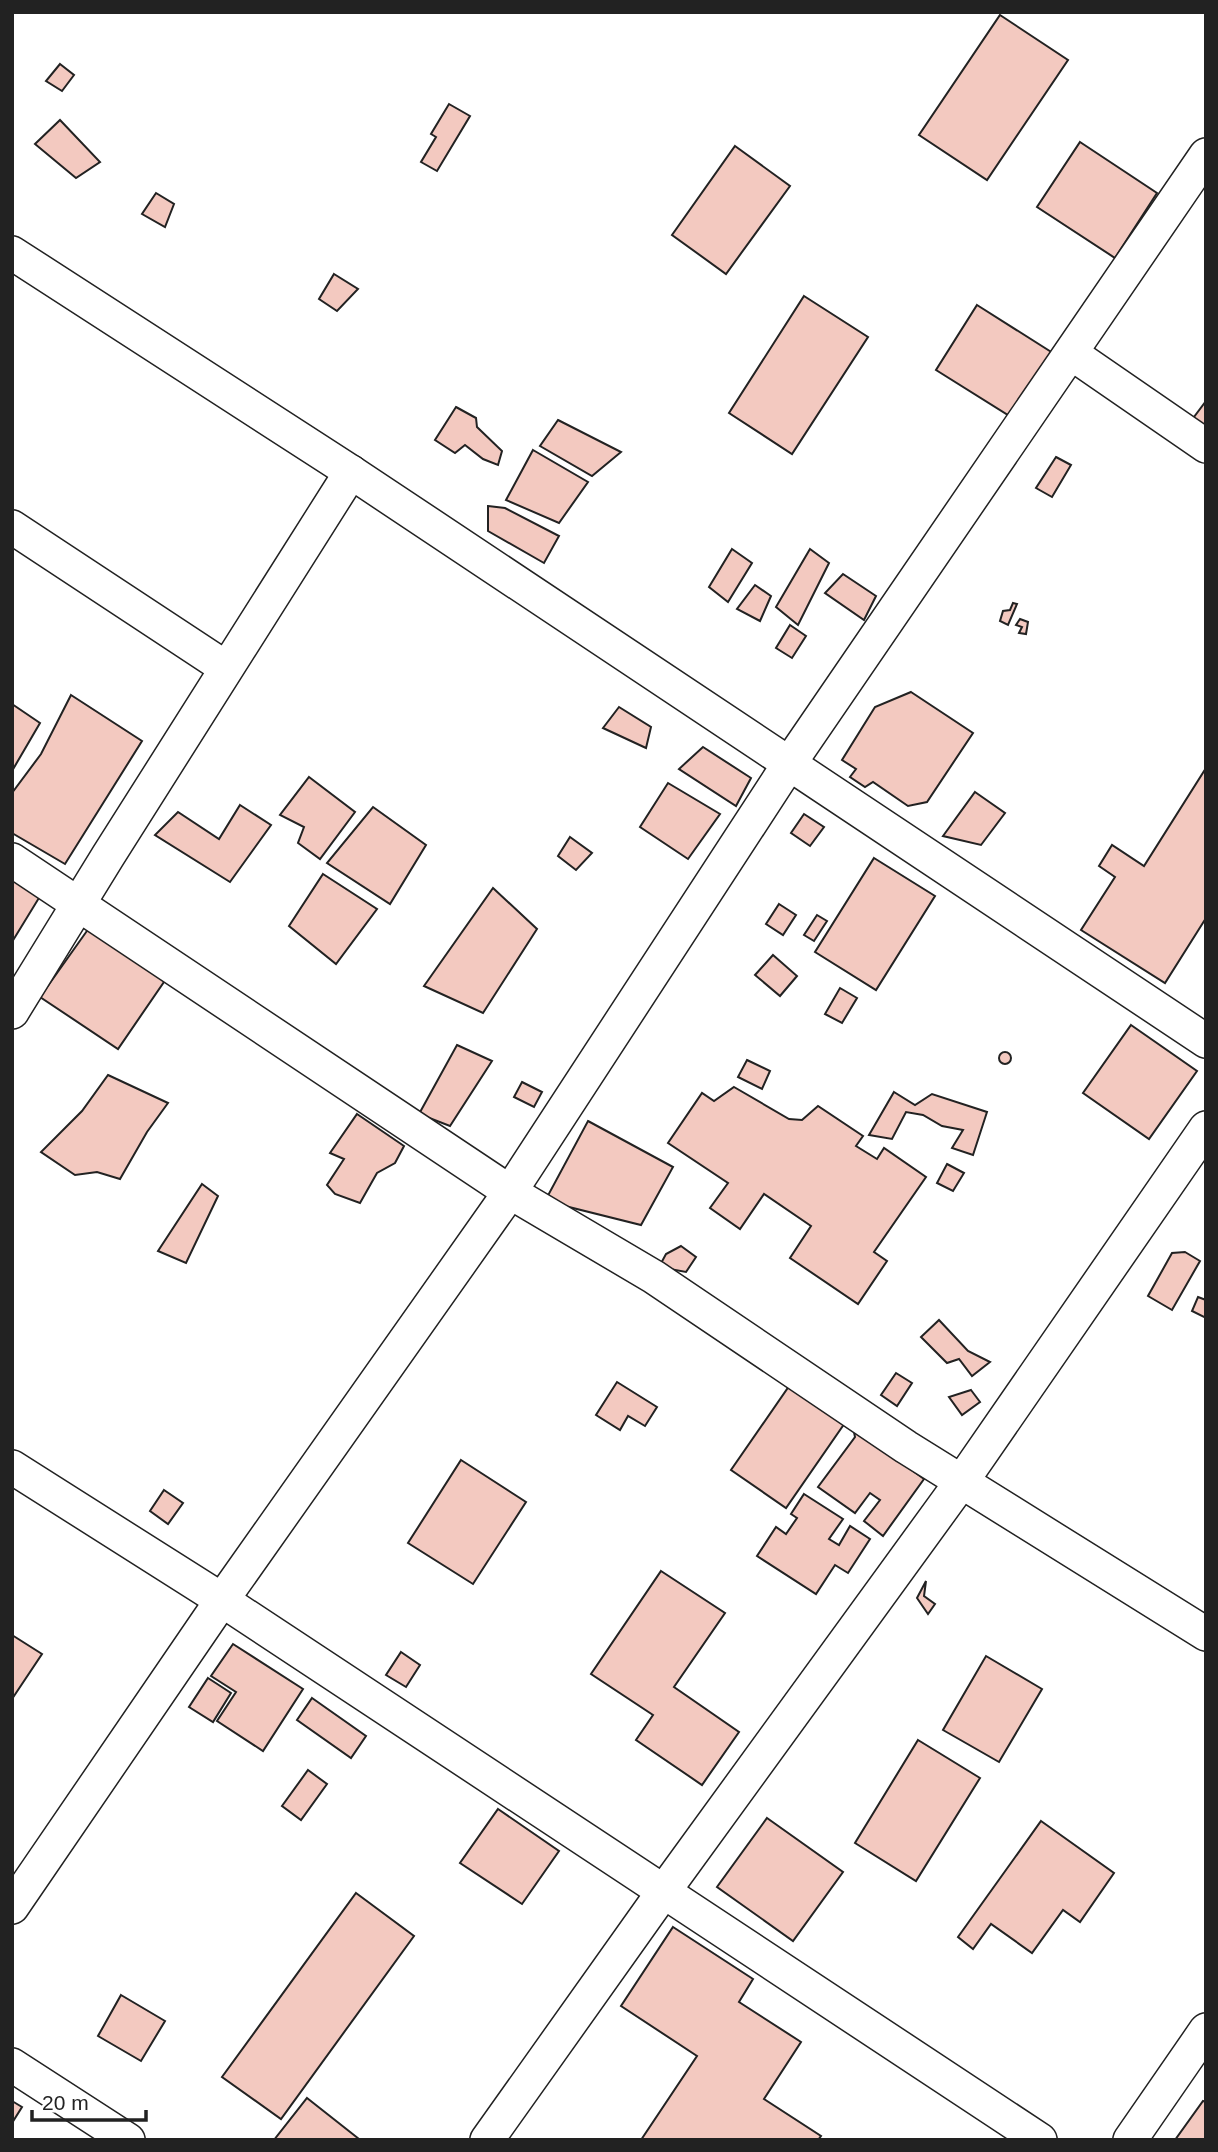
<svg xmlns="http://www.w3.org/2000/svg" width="1218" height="2152" font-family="Arial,sans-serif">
	<rect width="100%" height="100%" fill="#fff"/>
	<g fill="#f3c9c0" stroke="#222" stroke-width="2">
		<polygon points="1000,15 1068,60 987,180 919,135"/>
		<polygon points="60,64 74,75 62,91 46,81"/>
		<polygon points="449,104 470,116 437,171 421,162 436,137 431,134"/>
		<polygon points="60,120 100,162 76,178 35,144"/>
		<polygon points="1080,142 1157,193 1115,258 1037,207"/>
		<polygon points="735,146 790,186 726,274 672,235"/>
		<polygon points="156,193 174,204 165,227 142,214"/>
		<polygon points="334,274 358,289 337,311 319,299"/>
		<polygon points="804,296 868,337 792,454 729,413"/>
		<polygon points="977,305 1056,355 1016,420 936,370"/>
		<polygon points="1206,401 1206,431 1191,421"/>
		<polygon points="456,407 476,418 477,427 502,451 498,465 483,459 465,445 455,453 435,440"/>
		<polygon points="558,420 621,452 592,476 540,446"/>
		<polygon points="533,450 588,482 559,523 506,500"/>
		<polygon points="1056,457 1071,465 1052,497 1036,488"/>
		<polygon points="488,506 505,508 559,536 544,563 488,531"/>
		<polygon points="732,549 752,563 728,602 709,587"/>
		<polygon points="810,549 829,563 798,625 776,607"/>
		<polygon points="843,574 876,596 864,620 825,593"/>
		<polygon points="755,585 771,596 760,621 737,609"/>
		<polygon points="1013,603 1017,604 1008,625 1000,621 1003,611 1010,610"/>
		<polygon points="1020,619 1028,622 1026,634 1019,633 1022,627 1016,625"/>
		<polygon points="790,625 806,636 792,658 776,648"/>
		<polygon points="911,692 973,733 927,802 908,806 873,782 865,787 850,777 856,769 842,760 875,707"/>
		<polygon points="71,695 142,741 65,864 12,833 12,793 41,754"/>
		<polygon points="12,704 40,723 12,771"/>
		<polygon points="619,707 651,727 646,748 603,728"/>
		<polygon points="703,747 751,778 736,806 679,769"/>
		<polygon points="1206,768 1206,918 1165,983 1081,930 1115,877 1099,866 1112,845 1144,866"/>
		<polygon points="309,777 355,812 320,859 298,843 304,827 280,815"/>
		<polygon points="668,783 720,814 688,859 640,827"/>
		<polygon points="975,792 1005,813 981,845 943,836"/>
		<polygon points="240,805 271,825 230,882 155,835 178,812 219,839"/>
		<polygon points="373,807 426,845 390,904 327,863"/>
		<polygon points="804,814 824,827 810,846 791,833"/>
		<polygon points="570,837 592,853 576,870 558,856"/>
		<polygon points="874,858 935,896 876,990 815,952"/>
		<polygon points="323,874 377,909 336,964 289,926"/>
		<polygon points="12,877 42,893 12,942"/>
		<polygon points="493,888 537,929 483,1013 424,986"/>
		<polygon points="779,904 796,915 783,935 766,924"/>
		<polygon points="817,915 827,921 814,941 804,935"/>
		<polygon points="89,928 166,979 118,1049 40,997"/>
		<polygon points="773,955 797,976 780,996 755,975"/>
		<polygon points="840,988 857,998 842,1023 825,1014"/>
		<polygon points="1131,1025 1197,1071 1149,1139 1083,1093"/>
		<polygon points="457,1045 492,1061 450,1126 419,1114"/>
		<circle cx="1005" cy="1058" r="6"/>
		<polygon points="747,1060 770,1071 762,1089 738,1077"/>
		<polygon points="108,1075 168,1103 147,1132 120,1179 97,1172 75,1175 41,1152 82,1111"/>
		<polygon points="522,1082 542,1092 534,1107 514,1097"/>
		<polygon points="734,1087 789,1119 802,1120 818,1106 863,1136 856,1146 877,1159 884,1148 926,1177 874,1252 887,1261 858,1304 790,1258 811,1226 764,1194 740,1229 710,1208 728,1183 668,1143 702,1093 714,1101"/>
		<polygon points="894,1092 915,1105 932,1094 987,1112 973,1155 952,1148 963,1130 942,1126 923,1115 906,1112 892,1139 869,1135"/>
		<polygon points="357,1114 404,1146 395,1163 377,1173 360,1203 335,1194 327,1185 344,1159 330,1153"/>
		<polygon points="588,1121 673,1167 641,1225 545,1201"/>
		<polygon points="947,1164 964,1173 953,1191 937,1183"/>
		<polygon points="202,1184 218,1196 186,1263 158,1251"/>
		<polygon points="681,1246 696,1257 686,1272 659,1267 666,1254"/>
		<polygon points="1185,1252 1200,1261 1172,1310 1148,1296 1172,1253"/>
		<polygon points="1198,1297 1206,1300 1206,1318 1192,1311"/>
		<polygon points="939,1320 968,1351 990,1362 972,1376 959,1359 947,1363 921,1337"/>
		<polygon points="896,1373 912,1383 897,1406 881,1395"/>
		<polygon points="794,1379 849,1417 786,1508 731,1470"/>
		<polygon points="617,1382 657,1407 645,1426 628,1416 620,1430 596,1415"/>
		<polygon points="971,1390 980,1402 962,1415 949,1397"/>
		<polygon points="853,1427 924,1479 883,1536 864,1521 880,1500 870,1493 855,1513 818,1487 855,1437"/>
		<polygon points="461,1460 526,1502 473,1584 408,1543"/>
		<polygon points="164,1490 183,1503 168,1524 150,1511"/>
		<polygon points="804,1494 843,1519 829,1539 839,1545 850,1526 870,1539 848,1573 835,1565 816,1594 757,1556 776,1527 786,1534 797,1518 791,1514"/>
		<polygon points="661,1571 725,1613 674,1687 739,1732 702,1785 636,1740 653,1715 591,1674"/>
		<polygon points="926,1581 924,1596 935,1604 928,1614 917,1598"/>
		<polygon points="12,1635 42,1654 12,1699"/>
		<polygon points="233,1644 303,1689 263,1751 217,1721 236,1692 211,1676"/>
		<polygon points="401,1652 420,1665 406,1687 386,1675"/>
		<polygon points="986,1656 1042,1689 999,1762 943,1730"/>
		<polygon points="208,1678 231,1693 213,1722 189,1707"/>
		<polygon points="312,1698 366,1736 351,1758 297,1720"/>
		<polygon points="918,1740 980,1778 916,1881 855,1843"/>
		<polygon points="308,1770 327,1784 301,1820 282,1806"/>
		<polygon points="498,1809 559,1851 522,1904 460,1863"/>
		<polygon points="767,1818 843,1872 793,1941 717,1887"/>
		<polygon points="1041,1821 1114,1873 1080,1922 1063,1910 1032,1953 991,1924 973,1949 958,1937"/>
		<polygon points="356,1893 414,1936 281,2119 222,2077"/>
		<polygon points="673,1927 753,1979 739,2002 801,2042 764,2099 821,2136 818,2140 641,2140 697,2056 621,2006"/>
		<polygon points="121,1995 165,2021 141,2061 98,2036"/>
		<polygon points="307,2098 359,2139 274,2140"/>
		<polygon points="12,2101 22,2107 12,2123"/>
		<polygon points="1203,2101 1206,2102 1206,2140 1175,2140"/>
	</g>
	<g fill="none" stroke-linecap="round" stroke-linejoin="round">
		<g stroke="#222" stroke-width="36">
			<g id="minor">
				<polyline points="12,253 351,472 1206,1041"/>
				<polyline points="1071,353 1206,446"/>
				<polyline points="12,527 226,668"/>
				<polyline points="12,860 510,1192 654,1277 906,1447 1206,1634"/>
				<polyline points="12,1012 108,856 351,472"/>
				<polyline points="12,1467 222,1600 1040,2140"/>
				<polyline points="12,1907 222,1600 510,1192 789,764 1206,155"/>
				<polyline points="12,2065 128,2140"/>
				<polyline points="487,2140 664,1891 962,1481 1206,1128"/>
				<polyline points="1130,2140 1206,2030"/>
			</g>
		</g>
		<use href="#minor" stroke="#fff" stroke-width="33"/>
	</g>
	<rect width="1218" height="2152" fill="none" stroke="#222222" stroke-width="28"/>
	<path d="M32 2110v10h114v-10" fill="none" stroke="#222222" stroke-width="3.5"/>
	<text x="42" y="2110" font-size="21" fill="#222222" stroke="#ffffff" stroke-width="5" paint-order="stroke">20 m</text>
</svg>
